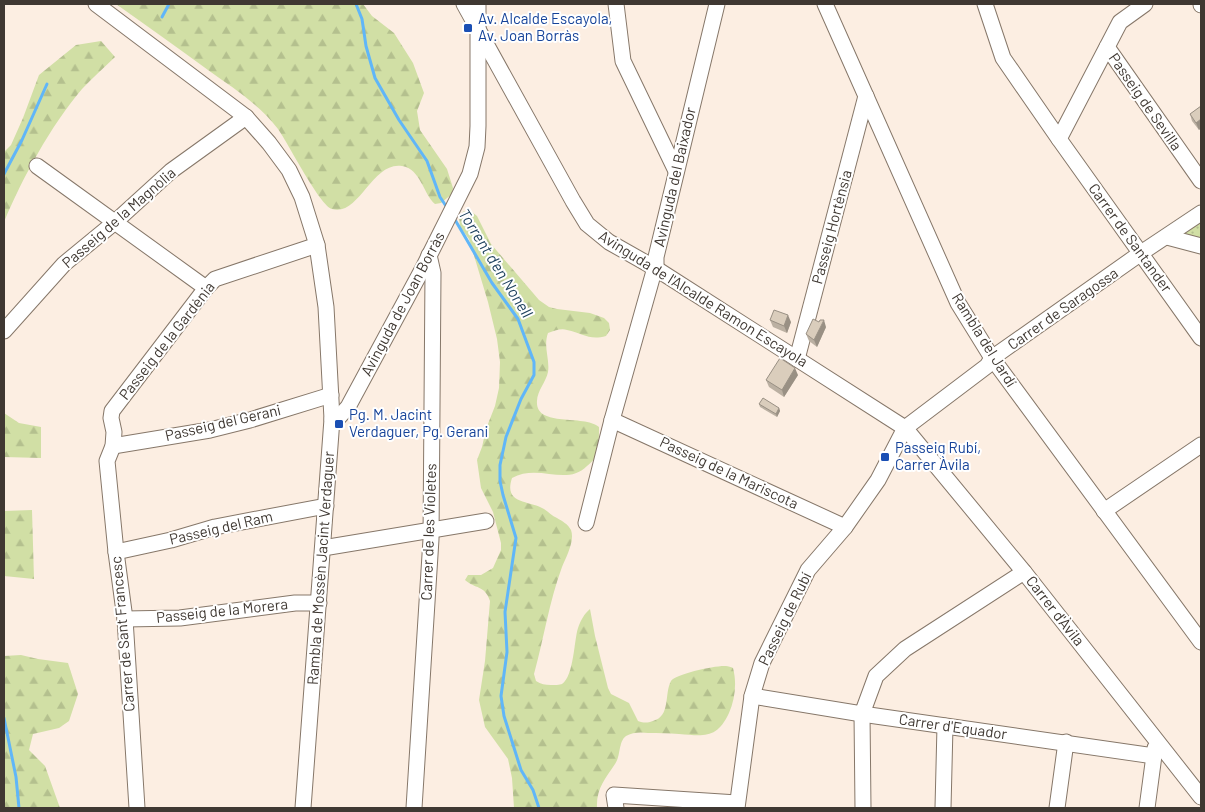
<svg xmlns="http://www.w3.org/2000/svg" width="1205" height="812" font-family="Barlow,sans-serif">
	<defs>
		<pattern id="forest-firs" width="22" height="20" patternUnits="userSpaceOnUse" patternTransform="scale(1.25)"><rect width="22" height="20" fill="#d1dfa5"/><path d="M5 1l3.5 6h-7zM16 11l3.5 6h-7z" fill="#b4c08e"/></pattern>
		<pattern id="park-dots" width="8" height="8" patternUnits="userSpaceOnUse" patternTransform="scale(1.25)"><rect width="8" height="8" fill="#d1dfa5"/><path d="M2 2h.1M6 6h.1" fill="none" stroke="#b4c08e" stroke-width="1.8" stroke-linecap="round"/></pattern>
	</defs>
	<rect width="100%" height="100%" fill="#fceee2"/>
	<g fill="url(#forest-firs)">
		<path d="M116,4H363L372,16L394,33L413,63L424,93L417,111L420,130L447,169L453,188L452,194L441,203L435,204C423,194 421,169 402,166C372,161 359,217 332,209C320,206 288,143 278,129C259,104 233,88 208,70C178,48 147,26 116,4Z"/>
		<path d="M101,41L115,57C104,68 92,78 82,89C50,127 23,177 4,222V152L11,145L23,118L39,75L76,45Z"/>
		<path d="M464,211L472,212L477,216L491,244L539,300L549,307L557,309L590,313L604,318L609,323L610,330L606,336C589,341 583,333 567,330C561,328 554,331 548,333C543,347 550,359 548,372C546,382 537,391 537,401C535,428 583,414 599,427C599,434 599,443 598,450C597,457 592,462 587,466C566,487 539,463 512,478C503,505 530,500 544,509C549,512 552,516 557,518C562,521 568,524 571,530C575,541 566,557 562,567C549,602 544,638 534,674L536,681C541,684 545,685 551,685C554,685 560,685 562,684C574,676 574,640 578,628C581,620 584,614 590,609L595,636L608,688L611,694L629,703L638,721C644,723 647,723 653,721C671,716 664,694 671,681C675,674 716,665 726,666C728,666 731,667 733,668C737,683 735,699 729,713C717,739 704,736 679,734C669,733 658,733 648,733C642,732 632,732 626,736C618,742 621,756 615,764C605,779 596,789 597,808H514L512,778L508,759L485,727L479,700L485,661L490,601C485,585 475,589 465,580L468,575H481L493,568L501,550V543L493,512L481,488L477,460L482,447L486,429L495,406L499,388L500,362L497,339L488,302L469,239L460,227L459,216Z"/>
		<polygon points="4,413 19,423 41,427 41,458 4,457"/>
		<polygon points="32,510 34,579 4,576 4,511"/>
		<polygon points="21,655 38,659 68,663 78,694 69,721 59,728 33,734 29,750 45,766 60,808 4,808 4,656"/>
	</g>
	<polygon fill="url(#park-dots)" points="1201,213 1201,246 1167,237"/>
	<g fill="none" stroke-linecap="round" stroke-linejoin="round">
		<g stroke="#60b6f8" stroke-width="3">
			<polyline points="356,4 362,19 366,46 375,78 399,120 427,161 440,197 448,209"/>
			<polyline points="162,17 169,4"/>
			<polyline points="4,174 22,140 47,84"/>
			<polyline points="454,218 492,283 518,319 534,362 534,375 521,399 506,437 500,465 500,481 503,495 516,538 505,612 507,652 501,696 504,716 521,770 533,790 539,808"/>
			<polyline points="4,718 16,777 19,808"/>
		</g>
		<g stroke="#867769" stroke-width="17">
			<g id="minor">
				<polyline points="96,4 246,117 269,143 289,170 302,197 317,245 326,307 332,419 303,808"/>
				<polyline points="464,4 573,201 587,224 609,242 655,268 905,428 1024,572 1201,797"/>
				<polyline points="616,4 623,61 676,171"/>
				<polyline points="825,4 958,303 992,358 1201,642"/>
				<polyline points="985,4 1003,58 1059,139 1201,338"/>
				<polyline points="1201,4 1201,5"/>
				<polyline points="1107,47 1201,181"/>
				<polyline points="1059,139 1120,22 1145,4"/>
				<polyline points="37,166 206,288"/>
				<polyline points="1167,237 1201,246"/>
				<polyline points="4,331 64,264 115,222 171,171 246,117"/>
				<polyline points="797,359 866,96"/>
				<polyline points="332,419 339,417 348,407 423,268 470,174 477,147 478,126 478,4"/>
				<polyline points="612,420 845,527"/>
				<polyline points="113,446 210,430 250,420 331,395"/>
				<polyline points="1104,511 1201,445"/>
				<polyline points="586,523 612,420 656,264 656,257 717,4"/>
				<polyline points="323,548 486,521"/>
				<polyline points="116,552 171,540 215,527 326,506"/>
				<polyline points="125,619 180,618 295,603 319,603"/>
				<polyline points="752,696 862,714 1154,756"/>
				<polyline points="137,808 125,619 116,552 107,461 113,446 114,432 111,418 112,411 206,288 215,279 317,245"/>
				<polyline points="414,808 431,539 433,273 429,255"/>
				<polyline points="616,808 614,795 737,803"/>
				<polyline points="737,808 752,696 762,663 808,570 845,527 878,480 905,428 987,366 992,358 1141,253 1201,213"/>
				<polyline points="863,808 862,714 876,676 905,649 1024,572"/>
				<polyline points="943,808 945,726"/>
				<polyline points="1057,808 1066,742"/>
				<polyline points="1147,808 1155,748"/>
			</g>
		</g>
		<use href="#minor" stroke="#fff" stroke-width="15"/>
	</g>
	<g fill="#bbb0a2">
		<polygon points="1201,106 1201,128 1199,130 1192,121 1190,114"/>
		<polygon points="770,320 791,322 787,333 773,327"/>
		<polygon points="826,327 817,347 809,341 806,334"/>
		<polygon points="798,375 784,397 769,387 766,380"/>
		<polygon points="759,404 779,408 780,411 777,417 760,407"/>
	</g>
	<g fill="#999084">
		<polygon points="1201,119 1201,128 1199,130 1196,123"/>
		<polygon points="788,315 791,322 787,333 784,326"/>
		<polygon points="824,320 826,327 817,347 814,340"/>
		<polygon points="795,368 798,375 784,397 782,390"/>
		<polygon points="779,408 780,411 777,417 776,414"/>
	</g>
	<g fill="#dacdbc" stroke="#999084">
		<polygon points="1201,106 1201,119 1196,123 1190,114"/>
		<polygon points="774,310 788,315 784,326 770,320"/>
		<polygon points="813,319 819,322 820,320 824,320 814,340 806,334"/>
		<polygon points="780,358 795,368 782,390 766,380"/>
		<polygon points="763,398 779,408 776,414 759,404"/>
	</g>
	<g fill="#1a4fb4" stroke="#fff" stroke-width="2">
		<rect x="463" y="23" width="10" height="10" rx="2.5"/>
		<rect x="334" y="419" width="10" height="10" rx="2.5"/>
		<rect x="880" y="452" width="10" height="10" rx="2.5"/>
	</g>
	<g text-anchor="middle" stroke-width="4" stroke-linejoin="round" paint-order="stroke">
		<g font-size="15" fill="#164399" stroke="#fff" text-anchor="start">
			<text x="478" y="24">Av. Alcalde Escayola,<tspan x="478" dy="17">Av. Joan Borràs</tspan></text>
			<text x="349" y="420">Pg. M. Jacint<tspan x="349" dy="17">Verdaguer, Pg. Gerani</tspan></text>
			<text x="895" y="453">Passeig Rubí,<tspan x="895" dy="17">Carrer Àvila</tspan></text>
		</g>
		<g font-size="15" fill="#3f3832" stroke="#fff">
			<text transform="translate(1145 102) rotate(55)" y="5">Passeig de Sevilla</text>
			<text transform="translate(675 177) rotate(-77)" y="5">Avinguda del Baixador</text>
			<text transform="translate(119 218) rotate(-41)" y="5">Passeig de la Magnòlia</text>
			<text transform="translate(832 227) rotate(-75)" y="5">Passeig Hortènsia</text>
			<text transform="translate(1130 238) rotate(54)" y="5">Carrer de Santander</text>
			<text transform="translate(703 299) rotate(32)" y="5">Avinguda de l'Alcalde Ramon Escayola</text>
			<text transform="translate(403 304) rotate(-62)" y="5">Avinguda de Joan Borràs</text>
			<text transform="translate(1063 309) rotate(-35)" y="5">Carrer de Saragossa</text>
			<text transform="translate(984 340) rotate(58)" y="5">Rambla del Jardí</text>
			<text transform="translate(167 341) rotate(-52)" y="5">Passeig de la Gardènia</text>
			<text transform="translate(223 423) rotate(-13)" y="5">Passeig del Gerani</text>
			<text transform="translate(729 473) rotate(25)" y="5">Passeig de la Mariscota</text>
			<text transform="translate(221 528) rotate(-13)" y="5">Passeig del Ram</text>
			<text transform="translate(429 532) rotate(-88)" y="5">Carrer de les Violetes</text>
			<text transform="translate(321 568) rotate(-86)" y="5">Rambla de Mossèn Jacint Verdaguer</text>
			<text transform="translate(222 611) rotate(-6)" y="5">Passeig de la Morera</text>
			<text transform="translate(1055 611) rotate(52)" y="5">Carrer d'Àvila</text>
			<text transform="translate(785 619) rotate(-64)" y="5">Passeig de Rubí</text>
			<text transform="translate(123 634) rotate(-95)" y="5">Carrer de Sant Francesc</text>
			<text transform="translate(953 727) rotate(8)" y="5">Carrer d'Equador</text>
		</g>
		<g font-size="16" font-style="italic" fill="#20435f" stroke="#fff">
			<text transform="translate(496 263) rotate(58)" y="6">Torrent d'en Nonell</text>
		</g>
	</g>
	<rect width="1205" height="812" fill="none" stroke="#3f3832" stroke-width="10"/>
</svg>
